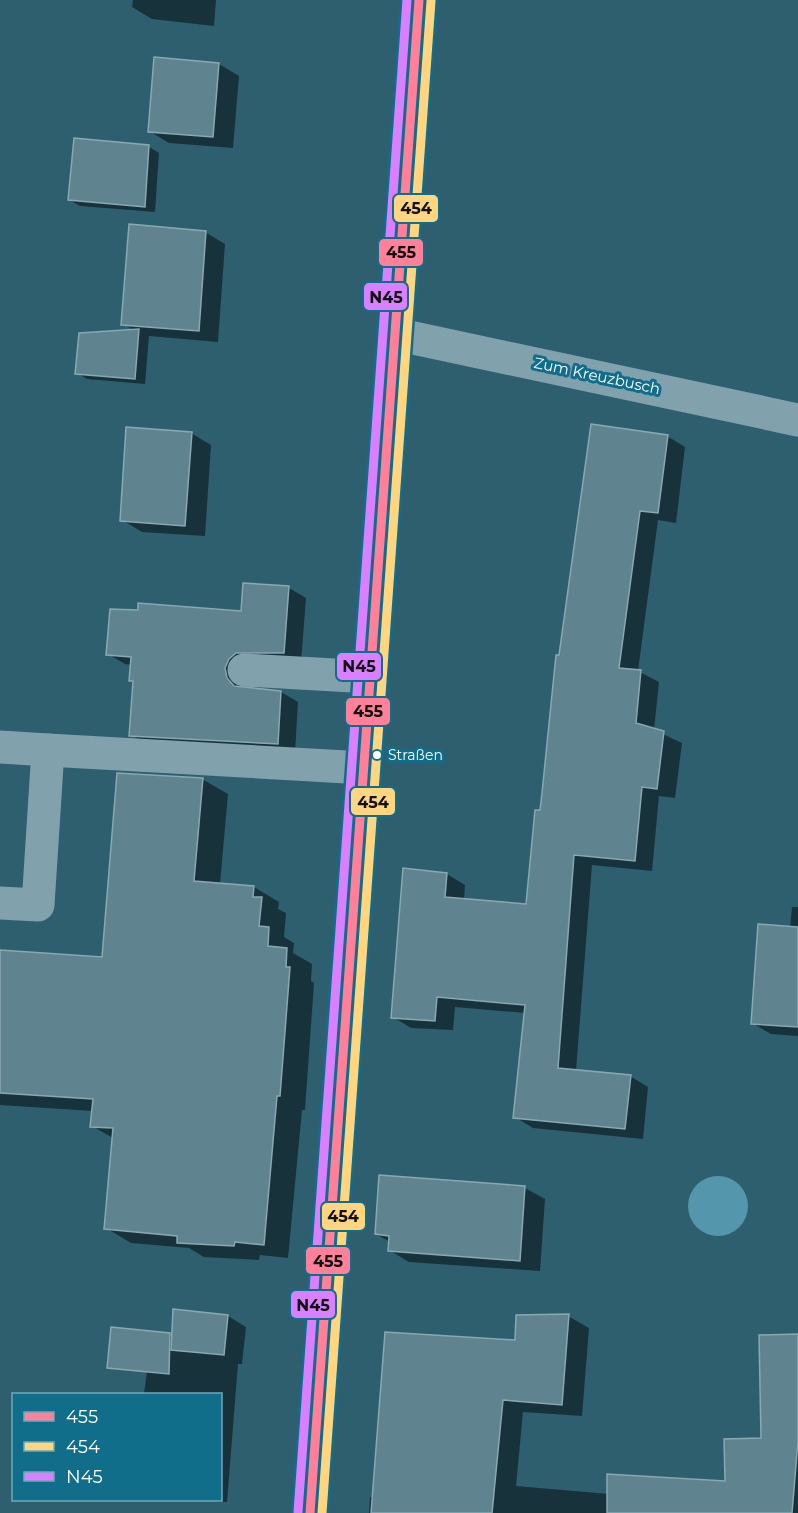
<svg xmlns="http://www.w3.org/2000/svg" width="798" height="1513" font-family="Montserrat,sans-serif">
	<rect width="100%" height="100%" fill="#2d5f6f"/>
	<circle fill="#5497ac" cx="718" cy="1206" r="30"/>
	<g fill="#0007">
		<polygon points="133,0 216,0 214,26 152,19 132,7"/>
		<polygon points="155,59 219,64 239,76 233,148 169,143 149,131"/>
		<polygon points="75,139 149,147 159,153 155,212 80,206 69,200"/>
		<polygon points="205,232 225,244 218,342 149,336 145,384 87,379 77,373 134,330 123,324"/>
		<polygon points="191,433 211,445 205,536 142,532 122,520"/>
		<polygon points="667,436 685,447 676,523 658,520 638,671 659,682 654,730 682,743 675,798 659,796 652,871 592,865 576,1071 630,1076 648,1087 643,1139 533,1128 515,1117 526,1013 455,1007 453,1030 411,1028 393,1017 405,870 447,874 465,885 464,900 528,905 560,657"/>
		<polygon points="289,588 306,598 301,663 242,679 244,688 281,692 298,702 295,753 148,745 131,735 134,682 131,680 132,665 125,664 108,654 242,612"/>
		<polygon points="202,779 228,794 220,884 254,887 279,902 278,909 286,913 284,937 294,943 293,953 312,964 311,981 314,983 305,1110 302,1110 288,1258 260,1255 259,1260 204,1257 189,1248 131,1243 106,1228 113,1138 92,1126 93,1111 0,1105 0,952 103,959"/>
		<polygon points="792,907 798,907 798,1036 771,1034 752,1023 790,928"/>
		<polygon points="525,1188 545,1199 540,1271 409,1262 389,1250 390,1242 376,1234"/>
		<polygon points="228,1316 246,1327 242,1364 238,1364 227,1502 200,1500 220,1500 220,1394 144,1394 152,1333 173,1335"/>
		<polygon points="568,1316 589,1328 582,1416 523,1412 516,1486 609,1494 726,1483 763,1440 798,1336 798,1513 369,1513 370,1497 374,1497 516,1342"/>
	</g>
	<g fill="#60848f" stroke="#88a8b2" stroke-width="1.5">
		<polygon points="154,57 219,63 213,137 148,132"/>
		<polygon points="74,138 149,145 145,207 68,200"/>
		<polygon points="129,224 206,231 199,331 121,325"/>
		<polygon points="139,329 135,379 75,374 79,333"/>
		<polygon points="591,424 668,435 658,513 640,511 619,668 641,670 636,723 664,731 657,789 642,787 635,861 574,855 558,1068 631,1075 625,1129 513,1118 525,1005 437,997 435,1021 391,1018 403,868 447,873 445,897 526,904 535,810 540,810 542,793 556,655 559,655"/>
		<polygon points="126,427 192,432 185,526 120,521"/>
		<polygon points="243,583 289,586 284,653 236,653 229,659 225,668 227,678 234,686 281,691 278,744 129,736 133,681 129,681 131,657 106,655 110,609 138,610 138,603 241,611"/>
		<polygon points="117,773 203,778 194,881 254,886 253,897 262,897 259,926 269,927 268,946 287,948 286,967 290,967 280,1096 277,1096 264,1245 235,1242 234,1246 177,1243 177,1236 104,1229 113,1128 90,1127 93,1099 0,1093 0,950 102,957"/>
		<polygon points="758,924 798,927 798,1027 751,1024"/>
		<polygon points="379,1175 525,1186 520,1261 388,1251 389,1236 375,1234"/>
		<polygon points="173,1309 228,1315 224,1355 171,1350"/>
		<polygon points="569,1314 562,1405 503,1400 492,1513 371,1513 385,1332 515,1340 516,1315"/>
		<polygon points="111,1327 170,1333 169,1374 107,1368"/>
		<polygon points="798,1334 798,1441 792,1513 607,1513 607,1474 725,1481 724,1439 761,1438 759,1335"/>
	</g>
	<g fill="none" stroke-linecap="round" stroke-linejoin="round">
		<g stroke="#81a2ad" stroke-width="33">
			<polyline points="395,334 798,420"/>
			<polyline points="244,670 371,677"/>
			<polyline points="0,747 48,750 38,905 0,903"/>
			<polyline points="48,750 364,768"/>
		</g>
		<polyline stroke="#7fa0ab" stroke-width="33" points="310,1513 419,0"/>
		<g stroke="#116e8b" stroke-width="14">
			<polyline id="bus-1" points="310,1513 419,0"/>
		</g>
		<g stroke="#116e8b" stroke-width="14">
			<polyline id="bus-2" points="322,1513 431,1"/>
		</g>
		<g stroke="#116e8b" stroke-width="14">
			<polyline id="bus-3" points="298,1512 407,0"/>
		</g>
		<use href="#bus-1" stroke="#ff8098" stroke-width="9"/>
		<use href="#bus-2" stroke="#ffd580" stroke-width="9"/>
		<use href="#bus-3" stroke="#d880ff" stroke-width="9"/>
	</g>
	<circle fill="#fff" stroke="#116e8b" stroke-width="2" cx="377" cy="755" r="5"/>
	<g text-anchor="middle" stroke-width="6" stroke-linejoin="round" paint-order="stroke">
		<g font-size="14" fill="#fff" stroke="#116e8b" text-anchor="start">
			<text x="388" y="760">Straßen</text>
		</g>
		<g font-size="15" fill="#fff" stroke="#116e8b">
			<text transform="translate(597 376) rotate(12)" y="5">Zum Kreuzbusch</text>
		</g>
	</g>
	<g stroke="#116e8b" stroke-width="2">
		<rect x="393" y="194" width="46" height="29" rx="6" fill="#ffd580"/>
		<rect x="378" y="238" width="46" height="29" rx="6" fill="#ff8098"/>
		<rect x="363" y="282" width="45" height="29" rx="6" fill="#d880ff"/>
		<rect x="336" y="652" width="46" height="29" rx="6" fill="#d880ff"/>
		<rect x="345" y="697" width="46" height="29" rx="6" fill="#ff8098"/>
		<rect x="350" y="787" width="46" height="29" rx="6" fill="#ffd580"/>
		<rect x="321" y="1202" width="45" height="29" rx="6" fill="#ffd580"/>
		<rect x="305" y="1246" width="46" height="29" rx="6" fill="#ff8098"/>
		<rect x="290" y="1290" width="46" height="29" rx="6" fill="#d880ff"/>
	</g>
	<g font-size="16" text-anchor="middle" font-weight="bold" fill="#111">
		<text x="416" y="214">454</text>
		<text x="401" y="258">455</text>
		<text x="386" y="303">N45</text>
		<text x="359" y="672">N45</text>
		<text x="368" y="717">455</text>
		<text x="373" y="808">454</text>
		<text x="343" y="1222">454</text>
		<text x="328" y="1267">455</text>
		<text x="313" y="1311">N45</text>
	</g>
	<rect x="12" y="1393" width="210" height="108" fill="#116e8b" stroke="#70a8b9" stroke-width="1.5"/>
	<rect x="24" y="1412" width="30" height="9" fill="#ff8098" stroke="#70a8b9" stroke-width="1.5"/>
	<text x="66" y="1423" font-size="18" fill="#ffffff">455</text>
	<rect x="24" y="1442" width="30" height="9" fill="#ffd580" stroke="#70a8b9" stroke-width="1.5"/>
	<text x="66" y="1453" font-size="18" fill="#ffffff">454</text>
	<rect x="24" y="1472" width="30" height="9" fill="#d880ff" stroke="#70a8b9" stroke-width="1.5"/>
	<text x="66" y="1483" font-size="18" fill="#ffffff">N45</text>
</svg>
